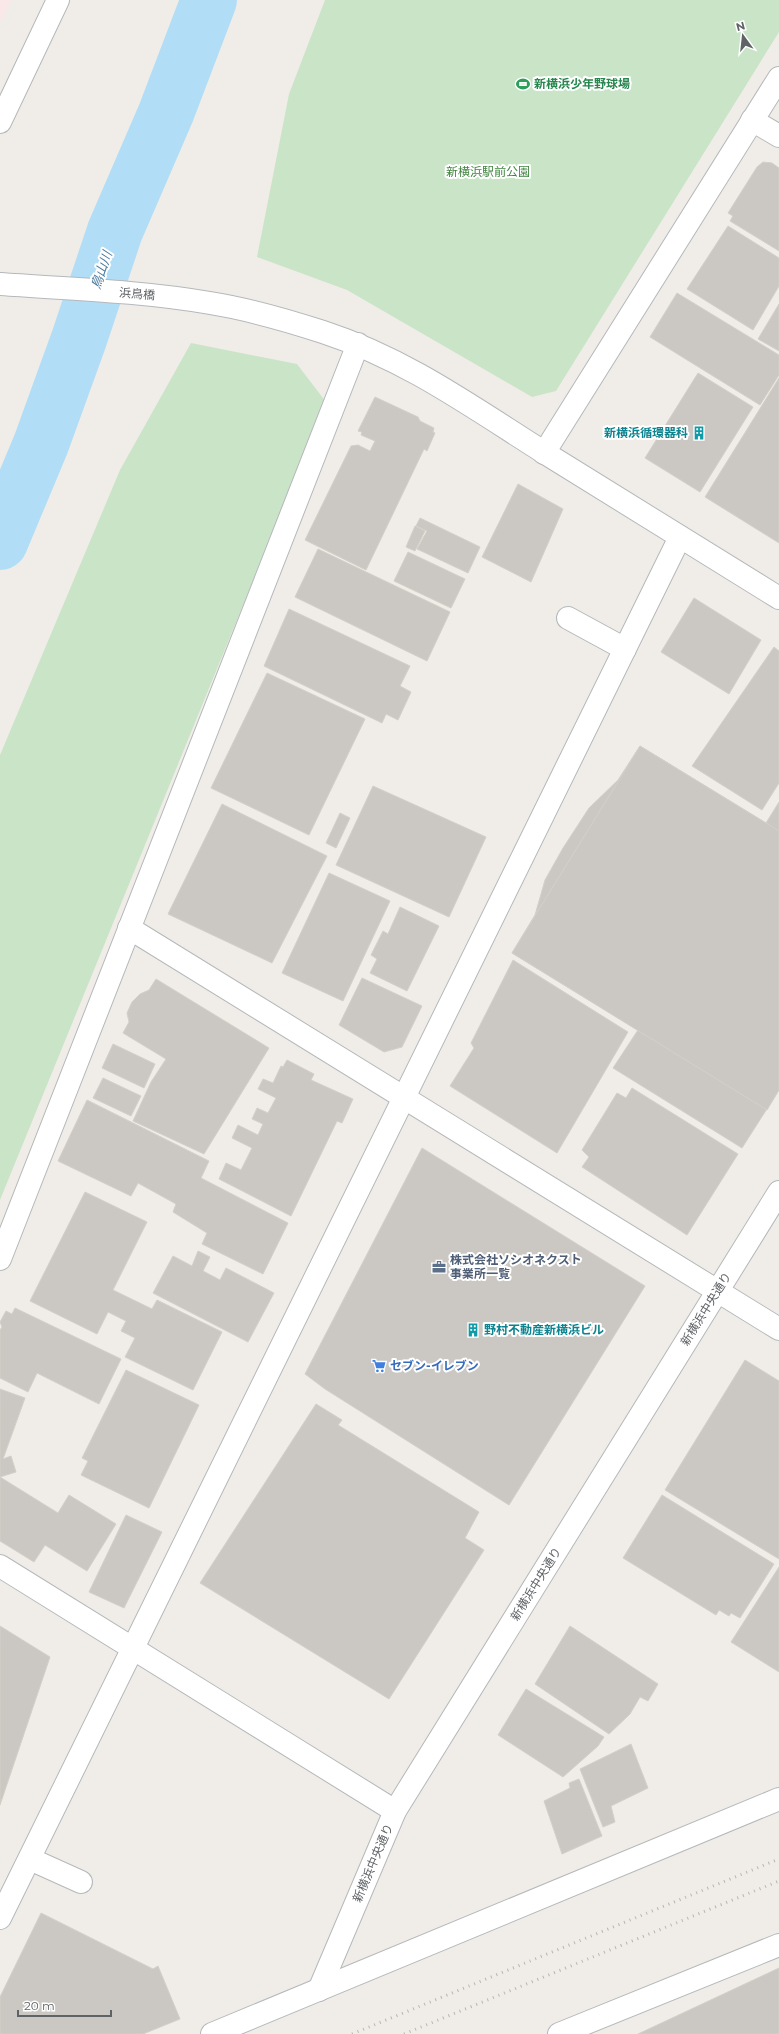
<svg xmlns="http://www.w3.org/2000/svg" width="779" height="2034" font-family="Montserrat,'Noto Sans JP',sans-serif">
	<rect width="100%" height="100%" fill="#f0ede8"/>
	<polygon fill="#fae7e7" points="0,0 11,0 0,22"/>
	<g fill="#cae4c7">
		<polygon points="325,0 779,0 779,32 556,391 532,397 347,290 257,257 289,94"/>
		<polygon points="191,343 297,364 326,402 0,1200 0,755 120,470"/>
	</g>
	<g fill="none" stroke-linecap="round" stroke-linejoin="round">
		<polyline stroke="#b1def6" stroke-width="56" points="0,542 41,444 79,339 115,231 166,113 209,0"/>
	</g>
	<g fill="#cbc8c4" stroke="#d4cfc7">
		<polygon points="763,162 772,163 779,168 779,251 730,221 733,216 728,213 757,167"/>
		<polygon points="728,226 779,258 779,286 753,330 687,289"/>
		<polygon points="677,293 779,355 779,375 760,405 650,337"/>
		<polygon points="779,304 779,351 758,339"/>
		<polygon points="698,373 753,407 700,492 645,458"/>
		<polygon points="779,378 779,543 705,497"/>
		<polygon points="375,397 418,417 420,421 434,428 433,432 435,433 427,451 424,449 366,570 305,540 351,446 358,445 370,451 375,441 361,435 362,432 358,431"/>
		<polygon points="518,484 563,509 531,582 482,557"/>
		<polygon points="420,518 480,547 468,573 417,549 427,531 416,526"/>
		<polygon points="415,526 425,531 415,551 406,547"/>
		<polygon points="318,549 450,612 427,661 295,597"/>
		<polygon points="408,552 465,579 451,608 394,581"/>
		<polygon points="694,598 761,640 729,694 661,652"/>
		<polygon points="289,609 410,666 400,686 411,692 398,720 386,714 382,723 264,666"/>
		<polygon points="774,647 779,651 779,783 762,810 692,766"/>
		<polygon points="267,673 365,719 309,835 211,788"/>
		<polygon points="640,746 766,823 779,802 779,1090 742,1148 613,1068 638,1030 512,953 535,915 545,880 563,848 589,808 618,780"/>
		<polygon points="640,746 779,831 779,1090 767,1110 512,953"/>
		<polygon points="373,786 486,837 449,917 336,865"/>
		<polygon points="222,804 327,856 272,963 168,914"/>
		<polygon points="340,813 350,818 336,848 326,843"/>
		<polygon points="329,873 390,901 343,1001 282,973"/>
		<polygon points="400,907 439,926 407,991 370,973 377,959 371,955 383,931 388,934"/>
		<polygon points="513,960 628,1032 557,1153 450,1086 474,1048 471,1043"/>
		<polygon points="362,978 422,1006 402,1047 384,1052 339,1025"/>
		<polygon points="156,979 269,1048 204,1154 133,1121 151,1082 166,1059 123,1033 129,1022 127,1013 132,1002 140,994 149,990"/>
		<polygon points="113,1044 155,1064 144,1088 102,1068"/>
		<polygon points="287,1060 314,1074 311,1080 353,1099 342,1123 337,1121 291,1216 219,1179 226,1163 241,1170 252,1148 232,1138 238,1125 258,1135 263,1124 252,1119 257,1108 268,1113 276,1098 258,1089 263,1079 273,1083 281,1066 283,1067"/>
		<polygon points="103,1078 141,1096 131,1116 93,1098"/>
		<polygon points="632,1088 738,1154 687,1235 582,1167 589,1157 582,1150 617,1093 626,1098"/>
		<polygon points="87,1100 209,1161 201,1178 288,1223 263,1274 202,1244 207,1233 173,1212 176,1204 138,1183 131,1196 58,1161"/>
		<polygon points="422,1148 645,1286 509,1505 325,1389 305,1374"/>
		<polygon points="85,1192 147,1222 113,1290 152,1309 157,1300 222,1332 193,1390 125,1357 135,1338 121,1331 126,1321 108,1312 97,1334 30,1301"/>
		<polygon points="198,1251 210,1257 203,1271 220,1280 226,1268 274,1293 248,1342 153,1293 173,1256 192,1266"/>
		<polygon points="15,1308 121,1359 99,1404 37,1373 28,1392 0,1378 0,1330 2,1327 0,1322 6,1311 12,1314"/>
		<polygon points="745,1360 779,1381 779,1559 665,1490"/>
		<polygon points="126,1370 199,1405 149,1508 81,1475 88,1461 82,1458"/>
		<polygon points="0,1389 25,1398 3,1459 11,1456 16,1472 0,1477"/>
		<polygon points="316,1404 342,1420 338,1425 479,1512 465,1538 484,1550 389,1699 200,1583"/>
		<polygon points="0,1477 58,1513 69,1495 116,1524 87,1571 45,1545 34,1562 0,1541"/>
		<polygon points="662,1495 774,1564 740,1618 731,1613 729,1616 719,1610 716,1615 623,1558"/>
		<polygon points="126,1515 162,1532 124,1608 89,1592"/>
		<polygon points="779,1567 779,1672 731,1642"/>
		<polygon points="0,1626 50,1657 0,1805"/>
		<polygon points="570,1626 658,1684 648,1701 640,1697 630,1714 609,1734 535,1684"/>
		<polygon points="526,1689 604,1737 598,1746 563,1777 498,1735"/>
		<polygon points="631,1744 648,1788 611,1806 615,1822 603,1827 580,1769"/>
		<polygon points="579,1779 602,1836 562,1854 544,1801 570,1788 569,1783"/>
		<polygon points="41,1913 153,1969 158,1966 180,2019 143,2034 0,2034 0,1997"/>
		<polygon points="779,1968 779,2034 638,2034"/>
	</g>
	<g fill="none" stroke-linecap="round" stroke-linejoin="round">
		<g stroke="#b5b8bb" stroke-width="24">
			<g id="minor">
				<polyline points="752,120 779,136"/>
				<polyline points="0,122 58,0"/>
				<path d="M0,284C70,289 141,291 210,303C248,309 286,320 323,332C406,359 472,407 545,453C623,502 701,550 779,598"/>
				<polyline points="544,453 779,78"/>
				<polyline points="568,618 625,649"/>
				<polyline points="129,928 779,1329"/>
				<polyline points="0,1259 358,344"/>
				<polyline points="0,1566 395,1811"/>
				<polyline points="30,1859 81,1882"/>
				<polyline points="0,1918 680,537"/>
				<polyline points="319,1990 395,1811 779,1192"/>
				<polyline points="212,2034 779,1799"/>
				<polyline points="559,2034 779,1945"/>
			</g>
		</g>
		<use href="#minor" stroke="#fff" stroke-width="22"/>
		<g stroke="#b5b6b6" stroke-width="3" stroke-dasharray="1 5" stroke-linecap="butt">
			<polyline points="352,2034 779,1859"/>
			<polyline points="404,2034 779,1881"/>
		</g>
	</g>
	<defs>
		<g id="stadium-bare" transform="scale(1.08)"><path d="M0-5a6.5 5 0 1 0 0 10a6.5 5 0 1 0 0-10ZM-3.5-1.8h7v3.6h-7Z" fill="#2e9e5b" stroke="#fff" stroke-width="2.5" paint-order="stroke"/></g>
		<g id="building-bare" transform="scale(1.08)"><path d="M-4-6H4V6H1V3H-1V6H-4ZM-2.5-4.3h1.7v1.8h-1.7ZM.8-4.3h1.7v1.8H.8ZM-2.5-1h1.7V.8h-1.7ZM.8-1h1.7V.8H.8Z" fill="#0f9aa8" stroke="#fff" stroke-width="2.5" paint-order="stroke"/></g>
		<g id="office-bare" transform="scale(1.08)"><path d="M-6-3h4V-5.5h4V-3h4V5H-6ZM-1-4.5V-3h2v-1.5ZM-6 0V1H6V0Z" fill="#5c6f8a" stroke="#fff" stroke-width="2.5" paint-order="stroke"/></g>
		<g id="supermarket-bare" transform="scale(1.08)"><path d="M-6-5.5h2.5l.6 2H6L4.5 2H-2.5L-4.4-4H-6ZM-1.5 3.2a1.3 1.3 0 1 0 .1 0ZM3 3.2a1.3 1.3 0 1 0 .1 0Z" fill="#3f7fe0" stroke="#fff" stroke-width="2.5" paint-order="stroke"/></g>
	</defs>
	<g fill-rule="evenodd">
		<use href="#stadium-bare" x="523" y="84"/>
		<use href="#building-bare" x="699" y="433"/>
		<use href="#office-bare" x="439" y="1267"/>
		<use href="#building-bare" x="473" y="1330"/>
		<use href="#supermarket-bare" x="379" y="1366"/>
	</g>
	<g text-anchor="middle" stroke-width="4" stroke-linejoin="round" paint-order="stroke">
		<g font-size="12" font-weight="bold" fill="#27864d" stroke="#fff" text-anchor="start">
			<text x="534" y="88">新横浜少年野球場</text>
		</g>
		<g font-size="12" fill="#428540" stroke="#fff">
			<text x="488" y="176">新横浜駅前公園</text>
		</g>
		<g font-size="12" fill="#5f6366" stroke="#fff">
			<text transform="translate(137 294) rotate(5)" y="4">浜鳥橋</text>
			<text transform="translate(706 1309) rotate(-58)" y="4">新横浜中央通り</text>
			<text transform="translate(536 1584) rotate(-58)" y="4">新横浜中央通り</text>
			<text transform="translate(373 1863) rotate(-67)" y="4">新横浜中央通り</text>
		</g>
		<g font-size="12" font-weight="bold" fill="#0d838f" stroke="#fff" text-anchor="end">
			<text x="688" y="437">新横浜循環器科</text>
			<text x="484" y="1334" text-anchor="start">野村不動産新横浜ビル</text>
		</g>
		<g font-size="12" font-weight="bold" fill="#4e5e75" stroke="#fff" text-anchor="start">
			<text x="450" y="1264">株式会社ソシオネクスト<tspan x="450" dy="14">事業所一覧</tspan></text>
		</g>
		<g font-size="12" font-weight="bold" fill="#366cbe" stroke="#fff" text-anchor="start">
			<text x="390" y="1370">セブン-イレブン</text>
		</g>
		<g font-size="13" font-style="italic" fill="#4b7b9f" stroke="#fff">
			<text transform="translate(101 270) rotate(-71)" y="5">鳥山川</text>
		</g>
	</g>
	<g transform="translate(743 36) rotate(345)" stroke="#ffffff" stroke-width="3" paint-order="stroke">
	<path d="M0-3L7 15L0 10L-7 15Z" fill="#5f6366"/>
	<text y="-6" font-size="11" font-weight="bold" text-anchor="middle" fill="#5f6366">N</text>
	</g>
	<path d="M18 2010v6h93v-6" fill="none" stroke="#5f6366" stroke-width="2"/>
	<text x="24" y="2010" font-size="12" fill="#5f6366" stroke="#ffffff" stroke-width="3" paint-order="stroke">20 m</text>
</svg>
